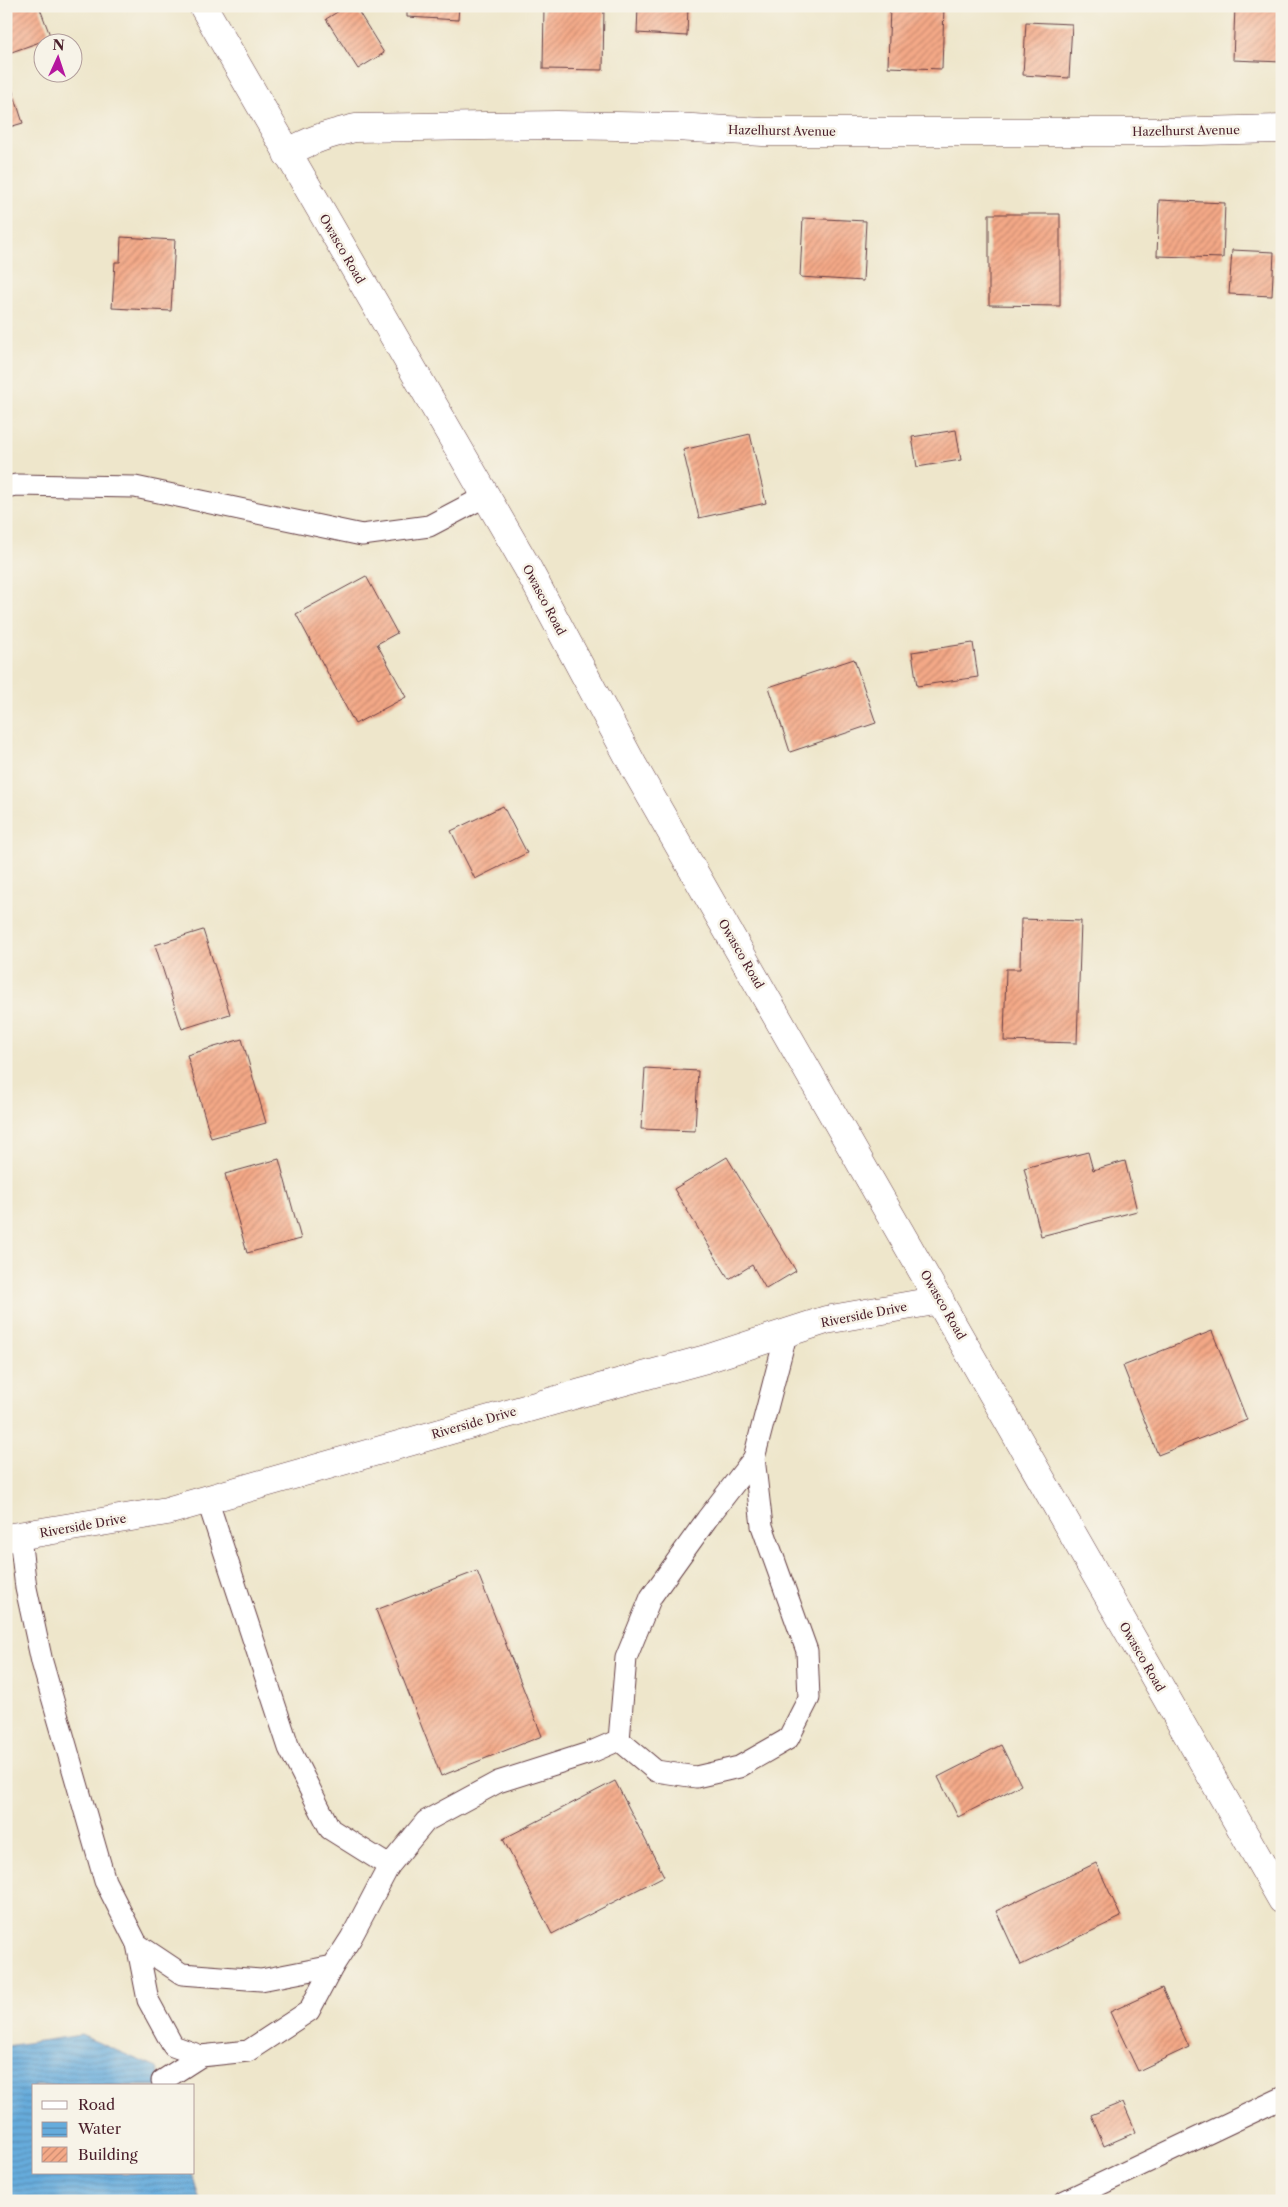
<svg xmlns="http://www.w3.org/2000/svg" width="1288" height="2207" font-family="'Libre Caslon Text',serif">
	<defs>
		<pattern id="water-rules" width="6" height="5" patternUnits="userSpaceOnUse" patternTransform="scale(1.25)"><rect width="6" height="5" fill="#66acdc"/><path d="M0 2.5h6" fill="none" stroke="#568bb3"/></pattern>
		<pattern id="building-hatch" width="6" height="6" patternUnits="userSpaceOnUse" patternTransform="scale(1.25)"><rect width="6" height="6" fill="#f4a987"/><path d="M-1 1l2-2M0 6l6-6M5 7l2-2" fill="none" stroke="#c8896f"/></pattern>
	</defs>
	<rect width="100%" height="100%" fill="#f7f3e8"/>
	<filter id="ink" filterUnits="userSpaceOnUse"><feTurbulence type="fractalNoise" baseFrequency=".02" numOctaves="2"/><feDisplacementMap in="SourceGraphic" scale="10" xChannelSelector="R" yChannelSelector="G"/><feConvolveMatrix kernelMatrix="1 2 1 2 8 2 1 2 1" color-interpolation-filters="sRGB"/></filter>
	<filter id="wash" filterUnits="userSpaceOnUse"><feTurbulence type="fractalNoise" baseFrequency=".0096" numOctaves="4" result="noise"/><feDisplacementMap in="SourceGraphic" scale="20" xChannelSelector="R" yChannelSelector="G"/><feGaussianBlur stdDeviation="1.12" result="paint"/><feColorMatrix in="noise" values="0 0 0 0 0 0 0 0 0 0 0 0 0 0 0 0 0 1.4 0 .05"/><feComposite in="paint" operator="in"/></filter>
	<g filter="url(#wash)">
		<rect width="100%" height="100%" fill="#eee6cb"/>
		<polygon fill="url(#water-rules)" stroke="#586684" points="81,2035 157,2068 163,2086 34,2086 34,2173 192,2173 200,2201 24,2201 6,2197 6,2046"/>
		<g id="blocks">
			<g fill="url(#building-hatch)">
				<polygon points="6,6 39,6 51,38 6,54"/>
				<polygon points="347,6 355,6 384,53 358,69 326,19"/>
				<polygon points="407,6 459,6 458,20 407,17"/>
				<polygon points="544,6 604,6 603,70 543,69"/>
				<polygon points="638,6 688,6 687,36 637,33"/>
				<polygon points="890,6 944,6 942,69 888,67"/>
				<polygon points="1235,6 1282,6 1282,62 1233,60"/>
				<polygon points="1026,22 1072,24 1069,78 1023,75"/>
				<polygon points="6,70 23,123 6,128"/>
				<polygon points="1159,200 1225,203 1223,258 1157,256"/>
				<polygon points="989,214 1060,214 1060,306 989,305"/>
				<polygon points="803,218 866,221 863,281 800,277"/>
				<polygon points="121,237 175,240 171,311 112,308 115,262 120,262"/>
				<polygon points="1232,250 1274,252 1272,296 1229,294"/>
				<polygon points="956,430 961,460 917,467 912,437"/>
				<polygon points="750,434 766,503 699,518 683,450"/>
				<polygon points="366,576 397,633 377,644 406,697 355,724 296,614"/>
				<polygon points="973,643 978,677 917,686 912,652"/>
				<polygon points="854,659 876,723 790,752 769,687"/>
				<polygon points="503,806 527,853 475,879 451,831"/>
				<polygon points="1021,919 1081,921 1077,1043 1004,1041 1006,969 1020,969"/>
				<polygon points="203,930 230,1014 182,1029 155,945"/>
				<polygon points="242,1039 266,1123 211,1138 187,1055"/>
				<polygon points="645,1068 698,1071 695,1131 641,1129"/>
				<polygon points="1088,1152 1093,1170 1125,1161 1137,1211 1041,1236 1024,1168"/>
				<polygon points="727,1157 796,1271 766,1289 752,1265 729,1279 674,1189"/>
				<polygon points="279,1159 301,1239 247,1253 225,1174"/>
				<polygon points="1212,1331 1247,1420 1158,1455 1123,1366"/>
				<polygon points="477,1571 542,1736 441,1776 376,1610"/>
				<polygon points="1001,1745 1021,1785 958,1817 938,1777"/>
				<polygon points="615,1781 664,1876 552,1934 503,1839"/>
				<polygon points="1096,1863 1121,1917 1021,1965 996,1911"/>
				<polygon points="1162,1988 1189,2047 1138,2071 1110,2012"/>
				<polygon points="1123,2102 1136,2132 1104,2146 1091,2115"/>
			</g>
		</g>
	</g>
	<g filter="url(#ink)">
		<use href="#blocks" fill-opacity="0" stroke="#633d43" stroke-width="1"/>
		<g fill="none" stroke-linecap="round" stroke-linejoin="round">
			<g stroke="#633d43" stroke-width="23">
				<g id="lane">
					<polyline points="6,487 16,485 135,487 362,535 429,526 486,496"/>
					<polyline points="207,1499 289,1748 330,1829 389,1866"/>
					<polyline points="20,1537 26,1588 42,1662 105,1881 137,1944 182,1974 261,1980 333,1966 351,1938 389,1866 426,1821 498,1782 589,1753 619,1740 626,1658 651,1597 707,1519 754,1458 786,1335"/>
					<polyline points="619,1740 656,1771 696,1777 739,1767 788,1739 809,1698 807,1651 762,1526 754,1458"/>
					<polyline points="137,1944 148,2000 173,2046 201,2056 248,2051 309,2011 333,1966"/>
					<polyline points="162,2081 201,2056"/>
					<polyline points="1065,2201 1282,2098"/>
				</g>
			</g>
			<g stroke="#633d43" stroke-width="29">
				<g id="street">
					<path d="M287,154C308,140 330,134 355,128L557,125L675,127L763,132H1163L1282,129"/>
					<polyline points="6,1538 167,1511 581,1393 706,1359 826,1320 940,1300"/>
				</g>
			</g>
			<g stroke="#633d43" stroke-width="29">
				<polyline id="secondary" points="203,6 527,567 634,767 1282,1900"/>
			</g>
			<use href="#lane" stroke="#fff" stroke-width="21"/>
			<use href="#street" stroke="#fff" stroke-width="28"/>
			<use href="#secondary" stroke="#fff" stroke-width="28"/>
		</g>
	</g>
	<g text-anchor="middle" stroke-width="5" stroke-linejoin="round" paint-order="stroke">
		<g font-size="12" fill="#4a1f2b" stroke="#f7f3e8">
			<text transform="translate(782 131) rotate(1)" y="4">Hazelhurst Avenue</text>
			<text transform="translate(1186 131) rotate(-1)" y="4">Hazelhurst Avenue</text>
			<text transform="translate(342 249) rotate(60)" y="4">Owasco Road</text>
			<text transform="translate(544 600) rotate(62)" y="4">Owasco Road</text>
			<text transform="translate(741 954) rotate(60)" y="4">Owasco Road</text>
			<text transform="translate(943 1305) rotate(60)" y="4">Owasco Road</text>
			<text transform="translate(864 1315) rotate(-11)" y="4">Riverside Drive</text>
			<text transform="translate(474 1423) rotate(-16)" y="4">Riverside Drive</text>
			<text transform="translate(83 1526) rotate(-10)" y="4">Riverside Drive</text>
			<text transform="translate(1142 1657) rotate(60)" y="4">Owasco Road</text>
		</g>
	</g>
	<rect width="1288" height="2207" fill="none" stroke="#f7f3e8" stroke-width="25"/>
	<rect x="32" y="2084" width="162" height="90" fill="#f7f3e8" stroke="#b29e9c"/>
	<rect x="42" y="2101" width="25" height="8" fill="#ffffff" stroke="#b29e9c"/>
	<text x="78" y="2110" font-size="15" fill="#4a1f2b">Road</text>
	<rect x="42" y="2122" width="25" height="15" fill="url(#water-rules)" stroke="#b29e9c"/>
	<text x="78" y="2134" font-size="15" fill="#4a1f2b">Water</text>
	<rect x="42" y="2147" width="25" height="15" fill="url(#building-hatch)" stroke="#b29e9c"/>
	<text x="78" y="2160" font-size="15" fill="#4a1f2b">Building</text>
	<g transform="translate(58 58) rotate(3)"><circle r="24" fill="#f7f3e8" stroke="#b29e9c"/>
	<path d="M0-4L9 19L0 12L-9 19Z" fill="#b5179e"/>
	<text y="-8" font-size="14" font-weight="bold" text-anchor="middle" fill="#4a1f2b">N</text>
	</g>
</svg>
